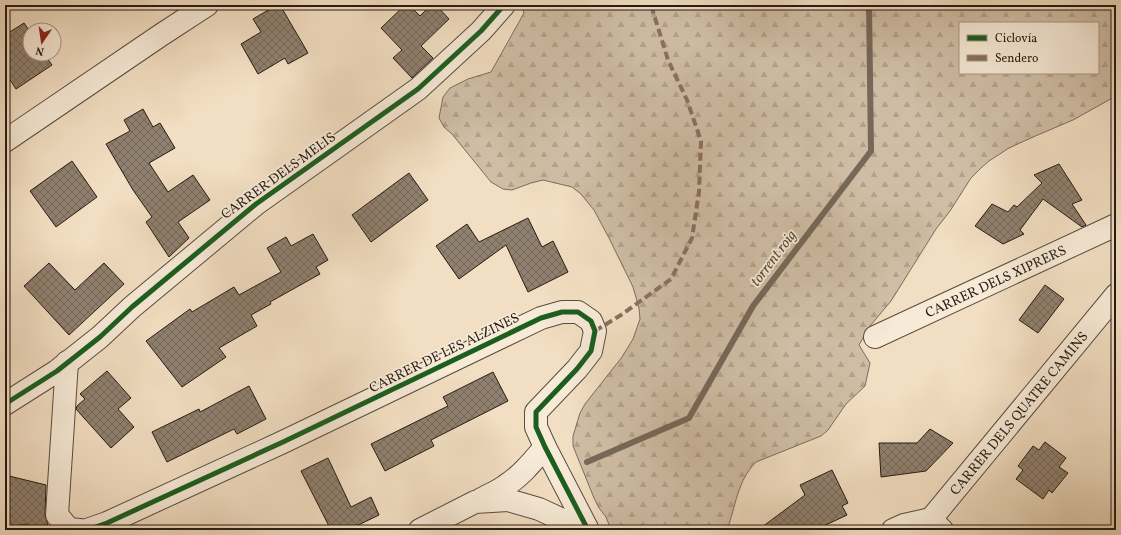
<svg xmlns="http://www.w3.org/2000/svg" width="1121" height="535" font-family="Vollkorn,serif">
	<defs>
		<pattern id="forest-firs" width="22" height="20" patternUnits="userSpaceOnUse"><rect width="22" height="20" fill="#cfbda5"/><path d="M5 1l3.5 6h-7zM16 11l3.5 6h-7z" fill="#b2a28d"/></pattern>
		<pattern id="building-cross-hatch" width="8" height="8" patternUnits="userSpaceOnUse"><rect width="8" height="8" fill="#90806f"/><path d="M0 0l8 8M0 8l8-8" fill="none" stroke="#75685a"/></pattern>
	</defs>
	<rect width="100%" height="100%" fill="#f2dec2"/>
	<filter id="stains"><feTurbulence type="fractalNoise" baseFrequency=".005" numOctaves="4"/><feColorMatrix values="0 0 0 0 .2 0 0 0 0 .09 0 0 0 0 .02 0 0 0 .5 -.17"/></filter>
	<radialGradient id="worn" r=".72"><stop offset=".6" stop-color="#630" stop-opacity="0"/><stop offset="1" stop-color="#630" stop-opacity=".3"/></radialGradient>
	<path fill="url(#forest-firs)" stroke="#7a6c5d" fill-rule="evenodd" d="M522,5H1116V96L1073,120L1033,137L1009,148L989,161L981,168L971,178L950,211L936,229L891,301L870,326L859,345L870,363L865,386L846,404L828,430L821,436L756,462C737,481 736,506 727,530H611L606,517L599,508L594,498L573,446V436L580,413L585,404L622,357L633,339L640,319L639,308L633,287L609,238L594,210L581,194L572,187L543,180L531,183L512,190L503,189L491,182L452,134L444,127L439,118L443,97L450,88L468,79L491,72L524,13ZM960,23H1098V73H960Z"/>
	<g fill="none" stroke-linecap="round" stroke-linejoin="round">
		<polyline stroke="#776859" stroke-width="6" points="587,462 689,418 753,306 871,151 869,5"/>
	</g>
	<g fill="url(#building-cross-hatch)" stroke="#261b15">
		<polygon points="277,5 280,5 308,53 288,64 285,58 258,74 241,44 261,32 253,19"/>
		<polygon points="405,5 409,5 420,16 431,5 436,5 449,19 421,46 433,58 412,78 393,58 402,50 381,28"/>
		<polygon points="24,23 30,32 30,54 44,54 52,65 16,89 5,72 5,35"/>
		<polygon points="143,109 153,127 160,123 175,148 149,163 168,192 193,175 210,200 178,222 189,238 169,257 146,222 152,217 133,190 106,144 130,131 124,120"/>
		<polygon points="72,161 97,197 56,227 30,191"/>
		<polygon points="1059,164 1082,200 1072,204 1086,225 1082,227 1043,199 1020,230 1024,234 1003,244 975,226 992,204 1008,212 1014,205 1017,207 1042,183 1034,175"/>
		<polygon points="409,173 428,200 371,242 352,215"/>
		<polygon points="528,218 542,247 553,241 568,272 528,292 506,245 459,279 436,246 467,224 479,242"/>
		<polygon points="313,234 328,260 316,267 320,274 270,302 271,304 251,315 257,326 219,348 226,357 182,387 146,341 190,309 192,312 234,287 239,295 281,272 267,248 286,237 291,246"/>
		<polygon points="49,263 75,290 104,263 124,284 69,335 24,286"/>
		<polygon points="1045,285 1064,299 1038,333 1019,320"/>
		<polygon points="107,371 131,398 118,409 134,427 111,448 76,409 77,406 85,399 80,394"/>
		<polygon points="493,372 508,401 431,440 434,446 385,471 371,444 448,406 443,397"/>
		<polygon points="249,386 266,419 237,434 234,429 167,462 152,432 199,409 200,412"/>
		<polygon points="930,429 953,443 926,471 881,477 879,443 917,443"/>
		<polygon points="1045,442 1066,458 1059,467 1068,473 1052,493 1049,490 1043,499 1016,479 1023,470 1018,466 1033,446 1039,450"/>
		<polygon points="328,458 351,507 371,497 379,515 348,530 331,530 301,471"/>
		<polygon points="832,470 848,503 842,506 847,515 815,530 758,530 805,495 800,485"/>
		<polygon points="5,475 46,485 45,514 49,530 30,530 27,524 5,528"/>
	</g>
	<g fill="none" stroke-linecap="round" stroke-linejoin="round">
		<g stroke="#594c40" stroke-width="24">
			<g id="minor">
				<polyline points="5,141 161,35 207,5"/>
				<path id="s1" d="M875,337L1116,225"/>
				<polyline points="67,362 57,515 69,529 80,530"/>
				<polyline points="5,404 57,371 100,337 132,307 256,204 418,89 481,31 504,5"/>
				<path d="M480,500C488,495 497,492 505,486C521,476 533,461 545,447"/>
				<polyline points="87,530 107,523 283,442 541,318 562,312 578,312 591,321 595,331 591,351 577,369 536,412 536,427 545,447 588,530"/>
				<polyline points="420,530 475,502 508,500 539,509 584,530"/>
				<polyline points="893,530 904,525 931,519"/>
				<path id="s2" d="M942,530L931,519L1116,295"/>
			</g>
		</g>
		<use href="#minor" stroke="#f7ead7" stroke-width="22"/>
		<polyline stroke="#8d6e63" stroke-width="4" stroke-dasharray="8 4" stroke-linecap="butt" points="595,331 621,315 671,279 692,238 699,192 701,141 687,100 668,60 651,5"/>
		<g stroke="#f7ead7" stroke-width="8">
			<g id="cycleway">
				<polyline points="5,404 57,371 100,337 132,307 256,204 418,89 481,31 504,5"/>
				<polyline points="87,530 107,523 283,442 541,318 562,312 578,312 591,321 595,331 591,351 577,369 536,412 536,427 545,447 588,530"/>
			</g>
		</g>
		<use href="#cycleway" stroke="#1b5e20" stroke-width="5"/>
	</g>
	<g text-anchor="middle" stroke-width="3.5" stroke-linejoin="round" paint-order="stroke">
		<g font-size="14" fill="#261b15" stroke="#f7ead7">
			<text transform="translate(278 175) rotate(-36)" y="5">CARRER DELS MELIS</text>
			<text dy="5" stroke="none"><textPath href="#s1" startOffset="133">CARRER DELS XIPRERS</textPath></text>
			<text transform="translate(444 352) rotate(-26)" y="5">CARRER DE LES ALZINES</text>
			<text dy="5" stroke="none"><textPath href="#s2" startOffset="153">CARRER DELS QUATRE CAMINS</textPath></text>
		</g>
		<g font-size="15" font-style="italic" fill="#5c4f43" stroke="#f7ead7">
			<text transform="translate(773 258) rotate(-53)" y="5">torrent roig</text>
		</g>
	</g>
	<rect width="1121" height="535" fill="none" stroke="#f2dec2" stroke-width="20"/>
	<rect x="6" y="6" width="1109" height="523" fill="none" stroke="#261b15" stroke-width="2"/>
	<rect x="10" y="10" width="1101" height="515" fill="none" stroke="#261b15"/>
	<rect x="959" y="22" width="140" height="52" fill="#f7ead7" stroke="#a39789"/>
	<rect x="967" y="35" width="20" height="6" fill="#1b5e20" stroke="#a39789"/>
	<text x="995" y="42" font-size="12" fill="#261b15">Ciclovía</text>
	<rect x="967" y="55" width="20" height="6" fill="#8d6e63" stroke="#a39789"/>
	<text x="995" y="62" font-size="12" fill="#261b15">Sendero</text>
	<g transform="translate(42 42) rotate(193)"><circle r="19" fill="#f7ead7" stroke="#a39789"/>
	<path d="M0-3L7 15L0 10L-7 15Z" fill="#8f2418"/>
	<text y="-6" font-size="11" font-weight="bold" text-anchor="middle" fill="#261b15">N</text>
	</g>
	<rect width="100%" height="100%" filter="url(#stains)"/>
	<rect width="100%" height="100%" fill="url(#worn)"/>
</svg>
